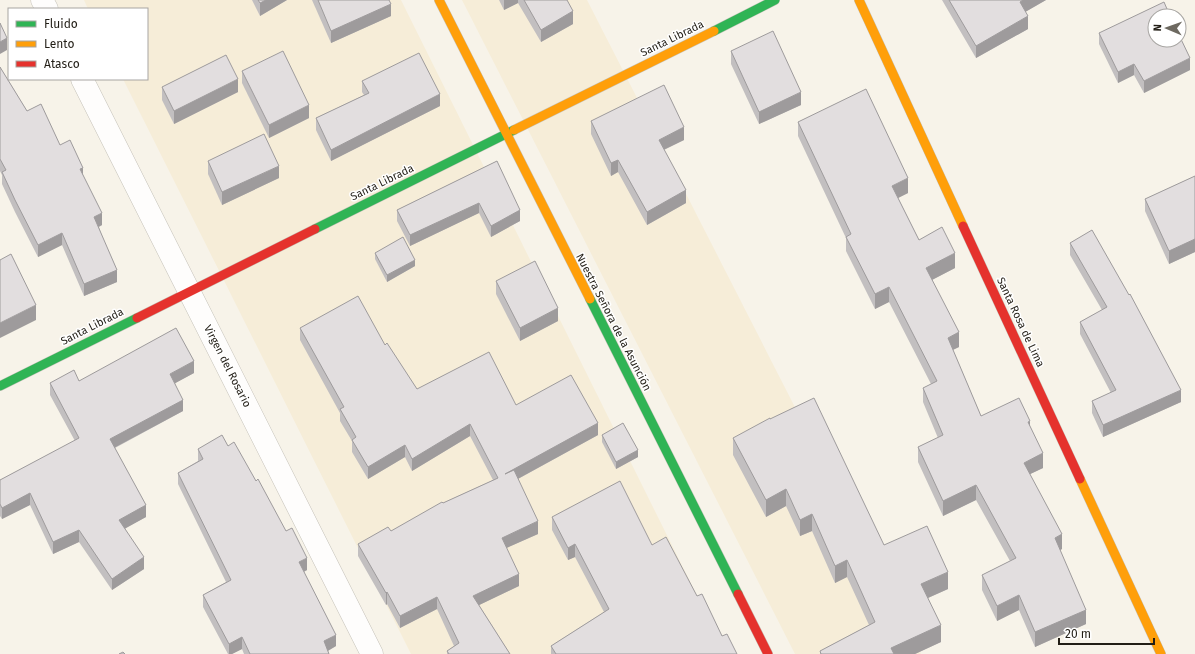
<svg xmlns="http://www.w3.org/2000/svg" width="1195" height="654" font-family="'Fira Sans',sans-serif">
	<rect width="100%" height="100%" fill="#f7f3e9"/>
	<g fill="#f6edd8">
		<polygon points="84,0 401,0 726,654 411,654 123,79 147,79 147,9 88,9"/>
		<polygon points="462,0 587,0 921,654 795,654"/>
	</g>
	<g fill="none" stroke-linecap="round" stroke-linejoin="round">
		<g stroke="#c5c2b9" stroke-width="23">
			<g id="street">
				<polyline points="42,0 47,9"/>
				<polyline points="82,79 372,654"/>
			</g>
		</g>
		<g stroke="#c5c2b9" stroke-width="10">
			<g id="fast">
				<polyline points="714,31 775,0"/>
				<polyline points="315,229 514,130"/>
				<polyline points="590,299 738,594"/>
				<polyline points="0,386 137,318"/>
			</g>
		</g>
		<g stroke="#c5c2b9" stroke-width="10">
			<g id="slow">
				<polyline points="439,0 590,299"/>
				<polyline points="859,0 963,226"/>
				<polyline points="514,130 714,31"/>
				<polyline points="1080,479 1161,654"/>
			</g>
		</g>
		<g stroke="#c5c2b9" stroke-width="10">
			<g id="jam">
				<polyline points="963,226 1080,479"/>
				<polyline points="137,318 315,229"/>
				<polyline points="738,594 768,654"/>
			</g>
		</g>
		<use href="#street" stroke="#fefdfc" stroke-width="22"/>
		<use href="#fast" stroke="#30b455" stroke-width="9"/>
		<use href="#slow" stroke="#ff9f0a" stroke-width="9"/>
		<use href="#jam" stroke="#e5322d" stroke-width="9"/>
	</g>
	<g fill="#c2bfc0">
		<polygon points="252,0 287,0 260,16"/>
		<polygon points="312,0 389,0 391,16 331,43"/>
		<polygon points="499,0 567,0 573,24 541,42 518,3 504,10"/>
		<polygon points="942,0 1046,0 1025,12 1028,29 976,58 949,12"/>
		<polygon points="1099,33 1190,70 1144,93 1134,75 1118,83 1099,44"/>
		<polygon points="731,51 801,105 759,124 731,64"/>
		<polygon points="0,67 27,111 60,145 83,175 102,225 99,227 117,282 84,296 62,245 38,257 15,212 2,184 2,175 0,171"/>
		<polygon points="242,71 309,118 269,138 242,83"/>
		<polygon points="362,81 440,106 331,161 316,130 316,118 364,95 362,92"/>
		<polygon points="162,87 238,92 174,124 162,100"/>
		<polygon points="591,121 684,140 664,150 686,203 647,225 618,172 611,176 591,134"/>
		<polygon points="798,122 908,193 898,198 919,240 955,268 932,280 959,347 953,350 981,416 1030,427 1043,468 1030,474 1062,549 1060,550 1086,624 1035,647 1019,610 997,621 982,590 982,575 1010,561 976,500 943,516 918,462 918,447 938,438 923,402 923,388 931,384 889,302 875,309 846,251 846,238 798,136"/>
		<polygon points="208,161 279,178 222,205 208,174"/>
		<polygon points="497,161 520,221 491,237 479,213 410,246 397,221 397,210"/>
		<polygon points="1195,176 1195,252 1169,264 1145,211 1145,199"/>
		<polygon points="1070,243 1181,402 1103,437 1092,413 1092,401 1111,393 1080,334 1080,322 1102,310 1070,255"/>
		<polygon points="375,253 415,266 387,282 375,259"/>
		<polygon points="496,281 558,321 520,341 496,294"/>
		<polygon points="300,328 385,345 417,389 516,405 598,435 518,479 538,534 506,548 519,586 479,605 510,654 447,654 447,651 454,646 437,609 400,628 387,604 386,605 358,556 358,544 391,531 443,503 493,480 470,436 412,471 405,457 368,479 352,452 352,441 340,421 340,413 300,340"/>
		<polygon points="194,373 175,383 183,411 115,448 146,517 125,528 144,569 112,590 79,542 53,554 30,505 2,519 0,516 0,480 75,441 50,395 50,383"/>
		<polygon points="602,435 638,457 616,469 602,442"/>
		<polygon points="733,438 884,545 948,589 928,598 941,642 915,654 820,654 820,651 869,625 847,577 835,583 812,531 800,536 786,506 766,517 733,455"/>
		<polygon points="228,446 256,481 307,570 304,572 336,646 328,651 329,654 244,654 242,649 232,654 228,654 203,607 203,595 226,582 178,484 178,473 198,461 198,449"/>
		<polygon points="552,517 652,545 697,596 722,636 737,654 551,654 551,646 604,612 575,557 568,560 552,530"/>
	</g>
	<g fill="#9e9b9c">
		<polygon points="266,0 287,0 260,16 260,3"/>
		<polygon points="504,0 518,0 518,3 504,10"/>
		<polygon points="1023,0 1046,0 1020,15 1020,2"/>
		<polygon points="391,4 391,16 331,43 331,31"/>
		<polygon points="573,11 573,24 541,42 541,30"/>
		<polygon points="1028,16 1028,29 976,58 976,46"/>
		<polygon points="7,38 7,50 0,54 0,42"/>
		<polygon points="1190,58 1190,70 1144,93 1144,81"/>
		<polygon points="1134,64 1134,75 1118,83 1118,72"/>
		<polygon points="238,79 238,92 174,124 174,111"/>
		<polygon points="801,92 801,105 759,124 759,112"/>
		<polygon points="440,94 440,106 331,161 331,150"/>
		<polygon points="309,105 309,118 269,138 269,125"/>
		<polygon points="684,127 684,140 659,152 659,140"/>
		<polygon points="618,160 618,172 611,176 611,163"/>
		<polygon points="279,166 279,178 222,205 222,192"/>
		<polygon points="83,168 83,180 80,169"/>
		<polygon points="908,178 908,193 892,201 892,186"/>
		<polygon points="686,190 686,203 647,225 647,212"/>
		<polygon points="479,203 479,213 410,246 410,235"/>
		<polygon points="520,210 520,221 491,237 491,226"/>
		<polygon points="102,213 102,225 94,229 94,217"/>
		<polygon points="62,233 62,245 38,257 38,245"/>
		<polygon points="1195,239 1195,252 1169,264 1169,251"/>
		<polygon points="955,253 955,268 926,283 926,268"/>
		<polygon points="415,260 415,266 387,282 387,275"/>
		<polygon points="117,270 117,282 84,296 84,284"/>
		<polygon points="889,287 889,302 875,309 875,294"/>
		<polygon points="36,305 36,320 0,338 0,323"/>
		<polygon points="558,308 558,321 520,341 520,328"/>
		<polygon points="959,332 959,347 948,352 948,338"/>
		<polygon points="194,361 194,373 170,386 170,374"/>
		<polygon points="1181,390 1181,402 1103,437 1103,425"/>
		<polygon points="183,400 183,411 110,450 110,439"/>
		<polygon points="1030,421 1030,435 1028,422"/>
		<polygon points="598,423 598,435 505,486 505,474"/>
		<polygon points="470,424 470,436 412,471 412,459"/>
		<polygon points="405,445 405,457 368,479 368,467"/>
		<polygon points="638,450 638,457 616,469 616,462"/>
		<polygon points="1043,453 1043,468 1024,477 1024,463"/>
		<polygon points="976,485 976,500 943,516 943,501"/>
		<polygon points="786,489 786,506 766,517 766,500"/>
		<polygon points="30,493 30,505 2,519 2,508"/>
		<polygon points="146,505 146,517 119,532 119,520"/>
		<polygon points="812,514 812,531 800,536 800,520"/>
		<polygon points="538,521 538,534 502,550 502,538"/>
		<polygon points="79,530 79,542 53,554 53,542"/>
		<polygon points="1062,534 1062,549 1055,553 1055,538"/>
		<polygon points="575,544 575,557 568,560 568,548"/>
		<polygon points="144,557 144,569 112,590 112,579"/>
		<polygon points="307,558 307,570 299,574 299,562"/>
		<polygon points="847,560 847,577 835,583 835,566"/>
		<polygon points="948,572 948,589 921,601 921,584"/>
		<polygon points="519,574 519,586 473,608 473,596"/>
		<polygon points="387,592 387,604 386,605 386,593"/>
		<polygon points="1019,595 1019,610 997,621 997,606"/>
		<polygon points="437,597 437,609 400,628 400,616"/>
		<polygon points="1086,610 1086,624 1035,647 1035,632"/>
		<polygon points="941,625 941,642 915,654 891,654 891,648"/>
		<polygon points="336,635 336,646 324,653 324,641"/>
		<polygon points="242,637 242,649 232,654 229,654 229,644"/>
	</g>
	<g fill="#e2dedf" stroke="#9e9b9c">
		<polygon points="258,0 266,0 260,3"/>
		<polygon points="318,0 389,0 391,4 331,31"/>
		<polygon points="524,0 567,0 573,11 541,30"/>
		<polygon points="949,0 1023,0 1020,2 1028,16 976,46"/>
		<polygon points="1164,2 1170,16 1155,16 1155,40 1179,40 1179,35 1190,58 1144,81 1134,64 1118,72 1099,33"/>
		<polygon points="0,23 7,38 0,42"/>
		<polygon points="773,31 801,92 759,112 731,51"/>
		<polygon points="283,51 309,105 269,125 242,71"/>
		<polygon points="419,53 440,94 331,150 316,118 369,93 362,81"/>
		<polygon points="226,55 238,79 174,111 162,87"/>
		<polygon points="0,67 27,111 41,104 60,145 70,140 83,168 80,169 102,213 94,217 117,270 84,284 62,233 38,245 15,200 2,172 6,170 0,159"/>
		<polygon points="664,85 684,127 659,140 686,190 647,212 618,160 611,163 591,121"/>
		<polygon points="866,89 908,178 892,186 919,240 942,227 955,253 926,268 959,332 948,338 981,416 1019,398 1030,421 1028,422 1043,453 1024,463 1062,534 1055,538 1086,610 1035,632 1019,595 997,606 982,575 1016,558 976,485 943,501 918,447 943,435 923,388 937,381 889,287 875,294 846,237 851,234 798,122"/>
		<polygon points="264,134 279,166 222,192 208,161"/>
		<polygon points="497,161 520,210 491,226 479,203 410,235 397,210"/>
		<polygon points="1195,176 1195,239 1169,251 1145,199"/>
		<polygon points="1092,230 1129,295 1130,294 1181,390 1103,425 1092,401 1116,390 1080,322 1107,307 1070,243"/>
		<polygon points="403,237 415,260 387,275 375,253"/>
		<polygon points="11,254 36,305 0,323 0,260"/>
		<polygon points="535,261 558,308 520,328 496,281"/>
		<polygon points="358,296 385,345 387,343 417,389 489,352 516,405 571,375 598,423 505,474 514,470 538,521 502,538 519,574 473,596 510,654 449,654 447,651 459,643 437,597 400,616 387,592 386,593 358,544 388,527 391,531 442,502 443,503 498,478 470,424 412,459 405,445 368,467 352,440 356,437 340,409 344,407 300,328"/>
		<polygon points="176,328 194,361 170,374 183,400 110,439 146,505 119,520 144,557 112,579 79,530 53,542 30,493 2,508 0,504 0,480 79,438 50,383 74,370 79,381"/>
		<polygon points="814,398 884,545 927,526 948,572 921,584 941,625 891,648 894,654 821,654 820,651 875,622 847,560 835,566 812,514 800,520 786,489 766,500 733,438 770,418 770,419"/>
		<polygon points="623,423 638,450 616,462 602,435"/>
		<polygon points="222,435 228,446 234,442 256,481 258,479 286,531 292,528 307,558 299,562 336,635 324,641 329,654 250,654 242,637 229,644 203,595 231,580 178,473 203,459 198,449"/>
		<polygon points="620,481 652,545 666,537 697,596 702,594 722,636 727,634 737,654 556,654 551,646 609,609 575,544 568,548 552,517"/>
		<polygon points="123,652 125,654 119,654"/>
	</g>
	<g text-anchor="middle" stroke-width="3" stroke-linejoin="round" paint-order="stroke">
		<g font-size="11" fill="#221e16" stroke="#fff">
			<text transform="translate(672 38) rotate(-26)" y="4">Santa Librada</text>
			<text transform="translate(382 182) rotate(-26)" y="4">Santa Librada</text>
			<text transform="translate(614 322) rotate(63)" y="4">Nuestra Señora de la Asunción</text>
			<text transform="translate(1021 322) rotate(65)" y="4">Santa Rosa de Lima</text>
			<text transform="translate(92 326) rotate(-27)" y="4">Santa Librada</text>
			<text transform="translate(228 366) rotate(63)" y="4">Virgen del Rosario</text>
		</g>
	</g>
	<rect x="8" y="8" width="140" height="72" fill="#ffffff" stroke="#a7a5a2"/>
	<rect x="16" y="21" width="20" height="6" fill="#30b455" stroke="#a7a5a2"/>
	<text x="44" y="28" font-size="12" fill="#221e16">Fluido</text>
	<rect x="16" y="41" width="20" height="6" fill="#ff9f0a" stroke="#a7a5a2"/>
	<text x="44" y="48" font-size="12" fill="#221e16">Lento</text>
	<rect x="16" y="61" width="20" height="6" fill="#e5322d" stroke="#a7a5a2"/>
	<text x="44" y="68" font-size="12" fill="#221e16">Atasco</text>
	<g transform="translate(1167 28) rotate(272)"><circle r="19" fill="#ffffff" stroke="#a7a5a2"/>
	<path d="M0-3L7 15L0 10L-7 15Z" fill="#6d6960"/>
	<text y="-6" font-size="11" font-weight="bold" text-anchor="middle" fill="#221e16">N</text>
	</g>
	<path d="M1059 638v6h95v-6" fill="none" stroke="#221e16" stroke-width="2"/>
	<text x="1065" y="638" font-size="12" fill="#221e16" stroke="#ffffff" stroke-width="3" paint-order="stroke">20 m</text>
</svg>
